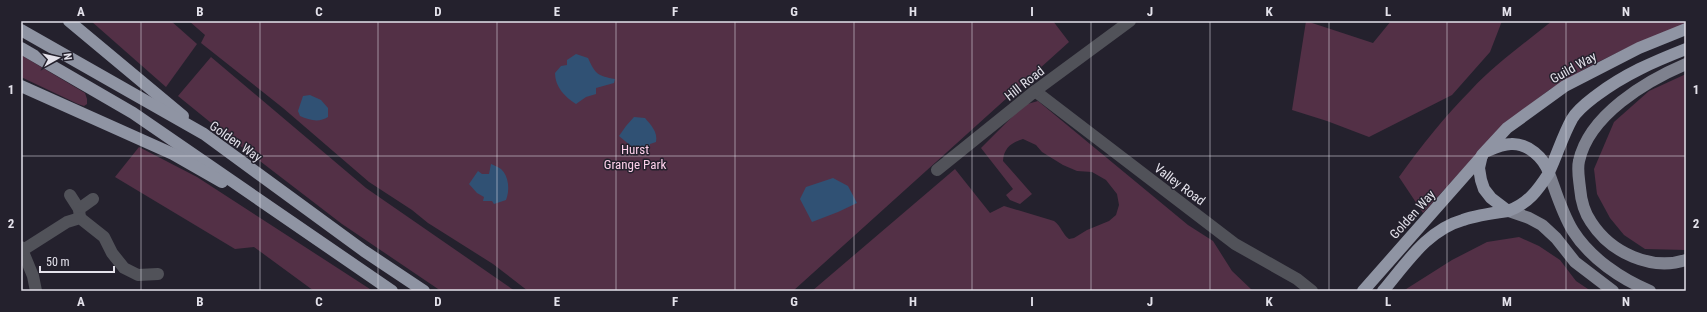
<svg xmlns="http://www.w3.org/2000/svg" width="1707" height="312" font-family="'Roboto Condensed',sans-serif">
	<rect width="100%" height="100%" fill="#24212d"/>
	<g fill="#533046">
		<polygon points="91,21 171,21 197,44 166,87"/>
		<polygon points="189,21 1053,21 1069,42 793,291 528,291 493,264 428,223 412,210 369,182 283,108 201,43 205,35"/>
		<polygon points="1306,21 1373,43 1391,21 1502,21 1490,52 1452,95 1369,137 1327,121 1292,110"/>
		<path d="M1552,21H1686V26L1635,44L1588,67L1549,90L1501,127L1423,213L1399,177C1421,146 1445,116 1471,90C1495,64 1525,43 1552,21Z"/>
		<polygon points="21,55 85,93 87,99 87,104 84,106 78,104 21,77"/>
		<polygon points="211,57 366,188 515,291 441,291 342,224 226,135 178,96"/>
		<polygon points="1686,74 1686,250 1645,249 1624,235 1610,218 1597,194 1594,169 1614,122 1649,91"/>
		<path d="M1038,101L1188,225L1213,241L1232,271L1253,291H812L955,169L990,213L1004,206L1054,221C1061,226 1063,235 1069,239L1074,238L1087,230L1109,221L1116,215L1119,205L1117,194L1106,180L1092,172L1077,171L1063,165L1042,152L1036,145L1023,139C1011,143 1004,148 1003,161L1032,194L1020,204L1010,200L1006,195L1013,189L981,148L1024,105Z"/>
		<polygon points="139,147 197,177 373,291 314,291 254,247 235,249 115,177"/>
		<polygon points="1519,237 1539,246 1560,260 1576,281 1591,291 1403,291 1452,260 1487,242"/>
	</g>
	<g fill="#305174">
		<path d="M576,54L588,58C595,74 598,76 615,79L614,83L596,88V94L586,97L576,104C565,97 555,87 555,73L561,66L567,65V60Z"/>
		<path d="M310,95L321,100L328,108V117C319,123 309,120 300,116L298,111L303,96Z"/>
		<path d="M634,117L645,118C651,125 658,132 656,142L650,144L649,150L637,151L619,136L626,126Z"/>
		<path d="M491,164C494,165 498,167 501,169C509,176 510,191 506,200L494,204L492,201H483L484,197L477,193L469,184L478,171L482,174H489Z"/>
		<polygon points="833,178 848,186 857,203 838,212 812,222 800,199 806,187"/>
	</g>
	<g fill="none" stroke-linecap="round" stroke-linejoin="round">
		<g stroke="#515259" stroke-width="12">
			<polyline points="1035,91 1235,244 1297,279 1312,291"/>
			<polyline points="937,170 1035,91 1130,21"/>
			<polyline points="70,195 79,209"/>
			<polyline points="80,218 79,209 93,199"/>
			<polyline points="21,247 33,276 36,291"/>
			<polyline points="23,250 67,222 80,218 104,237 112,253 124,268 138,275 158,274"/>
		</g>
		<g stroke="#7e818e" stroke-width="12">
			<path d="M1686,64C1646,81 1589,115 1579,161C1577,169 1579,179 1580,188C1581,200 1584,212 1591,222C1611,253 1651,271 1686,260"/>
			<path d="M1549,173C1556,192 1562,213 1573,231C1590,258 1621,279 1650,291"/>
			<polyline points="1509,211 1529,218 1542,225 1556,238 1575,262 1613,291"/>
		</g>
		<g stroke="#8f94a3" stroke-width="12">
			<polyline points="69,21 183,116"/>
			<polyline points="21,30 204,134 364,251 424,291"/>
			<polyline points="21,48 133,113 392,291"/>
			<polyline points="21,86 173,154 222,182"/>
			<path d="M1487,151C1494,148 1503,144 1511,144C1528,143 1544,158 1549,173C1538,190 1528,204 1508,211L1491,198L1484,189L1481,180L1479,168L1482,155L1507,128L1565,86L1639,48L1686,29"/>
			<path d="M1549,172C1557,155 1563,135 1572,119C1578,109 1588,102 1597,95C1625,74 1653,62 1686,49"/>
			<polyline points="1363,291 1482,156"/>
			<path d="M1383,291C1406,264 1427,230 1463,220C1477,215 1493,213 1508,211"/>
		</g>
	</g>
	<path fill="none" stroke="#e4e2eb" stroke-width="1" stroke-opacity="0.55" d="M141,21V291M260,21V291M378,21V291M497,21V291M616,21V291M735,21V291M854,21V291M972,21V291M1091,21V291M1210,21V291M1329,21V291M1447,21V291M1566,21V291M21,156H1686"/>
	<g text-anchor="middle" stroke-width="3" stroke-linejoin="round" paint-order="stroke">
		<g font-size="13" fill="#e4e2eb" stroke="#24212d">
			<text transform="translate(1573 67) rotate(-29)" y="5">Guild Way</text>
			<text transform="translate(1024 83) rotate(-38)" y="5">Hill Road</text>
			<text transform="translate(236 141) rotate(35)" y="5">Golden Way</text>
			<text transform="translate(1180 184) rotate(37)" y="5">Valley Road</text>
			<text transform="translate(1412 214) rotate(-48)" y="5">Golden Way</text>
		</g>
		<g font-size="13" fill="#fbcfe9" stroke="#24212d">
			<text x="635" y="154">Hurst<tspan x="635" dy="15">Grange Park</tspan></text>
		</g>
	</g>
	<rect width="1707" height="312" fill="none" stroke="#24212d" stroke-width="44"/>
	<g transform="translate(58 58) rotate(82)" stroke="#24212d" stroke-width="3" paint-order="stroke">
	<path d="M0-3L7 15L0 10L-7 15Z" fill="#e4e2eb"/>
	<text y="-6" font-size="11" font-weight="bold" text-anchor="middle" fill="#e4e2eb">N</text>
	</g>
	<path d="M40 266v6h74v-6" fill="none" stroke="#e4e2eb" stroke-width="2"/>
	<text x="46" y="266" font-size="12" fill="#e4e2eb" stroke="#24212d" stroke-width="3" paint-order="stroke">50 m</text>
	<rect x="22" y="22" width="1663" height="268" fill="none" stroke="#e4e2eb" stroke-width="1.5"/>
	<g font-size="13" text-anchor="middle" font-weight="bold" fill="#e4e2eb">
		<text x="81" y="16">A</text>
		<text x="200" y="16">B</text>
		<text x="319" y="16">C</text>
		<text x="438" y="16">D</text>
		<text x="557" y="16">E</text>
		<text x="675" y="16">F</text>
		<text x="794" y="16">G</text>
		<text x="913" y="16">H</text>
		<text x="1032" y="16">I</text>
		<text x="1150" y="16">J</text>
		<text x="1269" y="16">K</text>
		<text x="1388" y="16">L</text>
		<text x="1507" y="16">M</text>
		<text x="1626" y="16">N</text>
		<text x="11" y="94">1</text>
		<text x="1696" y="94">1</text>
		<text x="11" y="228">2</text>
		<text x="1696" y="228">2</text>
		<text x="81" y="306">A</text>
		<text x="200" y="306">B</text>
		<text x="319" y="306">C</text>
		<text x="438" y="306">D</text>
		<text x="557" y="306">E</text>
		<text x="675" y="306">F</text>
		<text x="794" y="306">G</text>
		<text x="913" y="306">H</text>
		<text x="1032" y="306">I</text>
		<text x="1150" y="306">J</text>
		<text x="1269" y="306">K</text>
		<text x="1388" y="306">L</text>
		<text x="1507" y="306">M</text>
		<text x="1626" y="306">N</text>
	</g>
</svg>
